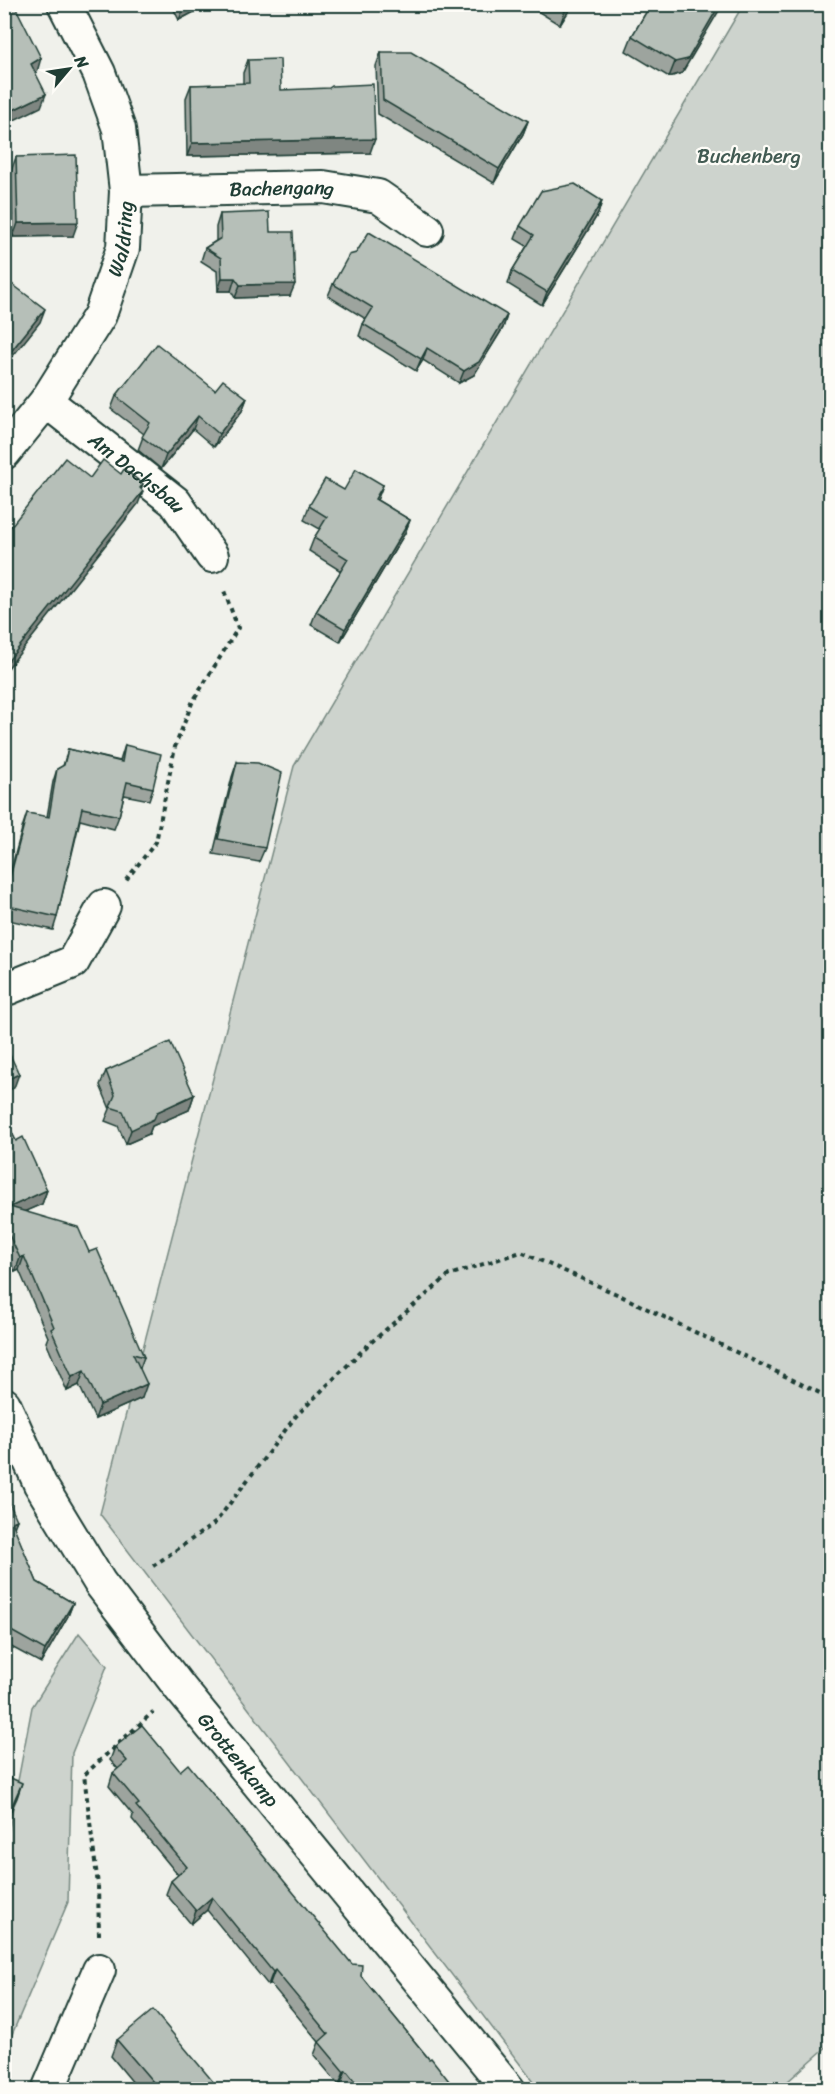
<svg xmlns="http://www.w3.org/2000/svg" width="835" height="2094" font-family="Sriracha,sans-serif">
	<rect width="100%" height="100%" fill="#f0f1eb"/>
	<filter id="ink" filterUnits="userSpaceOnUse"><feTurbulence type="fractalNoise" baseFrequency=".0167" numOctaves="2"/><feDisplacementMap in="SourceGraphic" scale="12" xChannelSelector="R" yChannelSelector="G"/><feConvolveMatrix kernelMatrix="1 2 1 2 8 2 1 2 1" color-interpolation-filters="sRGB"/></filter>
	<g filter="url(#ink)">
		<g fill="#cdd3cd" stroke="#768880" stroke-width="1.5">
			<polygon points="743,5 830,5 830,2044 779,2089 539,2089 100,1514 294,766"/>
			<polygon points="79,1633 107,1666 72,1753 68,1902 5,2051 5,1849 32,1707"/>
		</g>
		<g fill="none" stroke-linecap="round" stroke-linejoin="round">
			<g stroke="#1f3d34" stroke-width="36">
				<g id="minor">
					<path id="s1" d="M126,191L323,187L378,196L427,230"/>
					<path id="s2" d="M46,401L175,502L212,556"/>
					<path id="s3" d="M4,453L46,401L100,315L123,248L126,191L119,129L99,73L64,4"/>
					<polyline points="4,990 73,962 104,906"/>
					<path id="s4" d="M4,1404L40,1484L100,1583L180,1688L509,2090"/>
					<polyline points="48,2090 99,1970"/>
				</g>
			</g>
			<g stroke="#1f3d34" stroke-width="4" stroke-dasharray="4.5 4.5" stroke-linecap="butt">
				<polyline points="126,880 156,842 175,747 192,703 238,628 223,588"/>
				<polyline points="153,1566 215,1523 296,1416 367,1346 449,1275 521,1252 619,1295 830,1398"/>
				<polyline points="99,1935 98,1885 84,1775 153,1712"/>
			</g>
			<use href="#minor" stroke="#fdfcf7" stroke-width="32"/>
		</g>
		<g fill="#9da49e" stroke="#1f3d34" stroke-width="1.5">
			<polygon points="171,4 209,4 179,20"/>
			<polygon points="526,4 573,4 560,25"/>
			<polygon points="651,4 682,73 669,77 626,51 632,36"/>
			<polygon points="381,52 528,121 523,134 494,183 378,114 376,66"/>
			<polygon points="248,60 281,90 370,153 187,156 186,98 191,85 243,84 243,73"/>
			<polygon points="16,157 73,236 13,237 11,171"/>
			<polygon points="602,201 598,214 542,305 508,284 512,271 527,246 515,239 520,226"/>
			<polygon points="220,214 270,232 290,296 235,298 231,291 218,291 217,271 201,261 205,248 216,241 216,227"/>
			<polygon points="333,284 507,315 503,328 474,375 459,383 423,360 416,371 359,336 363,324 366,319 328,296"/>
			<polygon points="215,390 247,398 242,411 214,447 193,429 161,469 138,450 144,434 111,409 116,396"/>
			<polygon points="383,485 377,500 410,520 405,533 340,642 311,625 316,612 341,571 309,551 314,538 320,529 304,520 309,506 344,490"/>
			<polygon points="125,745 153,788 149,800 124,795 119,816 114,829 80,820 57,917 53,930 4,919 4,895 23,825 27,813 47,817 53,782 57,769 63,766 68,749 120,761"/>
			<polygon points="237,762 265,848 259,862 213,854 232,777"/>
			<polygon points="106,1071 194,1095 189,1110 152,1126 149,1134 126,1144 118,1126 105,1121 110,1109 100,1085"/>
			<polygon points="4,1116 16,1141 47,1190 42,1204 25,1211 89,1252 144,1357 140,1368 142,1398 95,1419 79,1385 67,1391 46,1342 48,1337 19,1270 15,1272 4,1249"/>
			<polygon points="4,1491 14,1528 37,1582 73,1603 68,1616 41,1663 4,1643"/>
			<polygon points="115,1747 180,1771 361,1976 429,2059 456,2090 346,2090 341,2083 339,2085 314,2055 319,2042 270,1983 268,1985 207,1910 191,1924 166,1894 171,1881 178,1875 132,1819 133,1815 109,1786 113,1773 118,1769 110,1760"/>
			<polygon points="117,2040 220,2090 139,2090 111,2056"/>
		</g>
		<g fill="#7f8681" stroke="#1f3d34" stroke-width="1.5">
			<polygon points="186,4 209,4 179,20 185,5"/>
			<polygon points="569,4 573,4 560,25 565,11"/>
			<polygon points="720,4 723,4 682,73 669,77 675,62"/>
			<polygon points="41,58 37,72 26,77 31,64"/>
			<polygon points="46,94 41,107 4,125 5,114"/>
			<polygon points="528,121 523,134 494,183 499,169"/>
			<polygon points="375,139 370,153 187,156 192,143"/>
			<polygon points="602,201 598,214 542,305 547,292"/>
			<polygon points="78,222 73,236 13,237 18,223"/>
			<polygon points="222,278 235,278 231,291 218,291"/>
			<polygon points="295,284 290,296 235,298 240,285"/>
			<polygon points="45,309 40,322 4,367 4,360"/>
			<polygon points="507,315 503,328 474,375 459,383 464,371"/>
			<polygon points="427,348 423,360 416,371 421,359"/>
			<polygon points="247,398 242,411 214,447 219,434"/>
			<polygon points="198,416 193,429 161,469 166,455"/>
			<polygon points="143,484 139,495 143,491 138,504 4,673 4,666"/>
			<polygon points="383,485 378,498 370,512 375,499"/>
			<polygon points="410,520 405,533 340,642 345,629"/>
			<polygon points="19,1074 14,1088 4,1092 4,1081"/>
			<polygon points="194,1095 189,1110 152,1126 149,1134 126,1144 131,1130 157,1112"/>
			<polygon points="47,1190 42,1204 5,1220 10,1207"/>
			<polygon points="24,1256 19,1270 15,1272 20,1258"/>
			<polygon points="84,1371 79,1385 67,1391 72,1377"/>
			<polygon points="147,1384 142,1398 95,1419 100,1405"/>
			<polygon points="17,1520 12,1533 12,1522"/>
			<polygon points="73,1603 68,1616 41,1663 45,1650"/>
			<polygon points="22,1783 17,1798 4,1826 4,1823"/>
			<polygon points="212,1897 207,1910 191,1924 196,1911"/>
			<polygon points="275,1970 270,1983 268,1985 273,1972"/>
			<polygon points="346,2070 341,2083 339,2085 344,2072"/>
		</g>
		<g fill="#b6bfb8" stroke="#1f3d34" stroke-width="1.5">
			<polygon points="4,4 14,4 41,58 31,64 46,94 5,114"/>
			<polygon points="554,4 569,4 565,11"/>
			<polygon points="651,4 720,4 688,59 675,62 632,36"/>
			<polygon points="381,52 411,52 528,121 499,169 383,100"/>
			<polygon points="280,59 281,90 329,88 332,86 373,84 375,139 192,143 191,85 249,83 248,60"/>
			<polygon points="76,155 78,222 18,223 16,157"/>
			<polygon points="575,184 602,201 547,292 512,271 534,235 520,226 541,191"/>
			<polygon points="269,212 270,232 293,232 295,284 240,285 235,278 222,278 221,258 205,248 221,238 220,214"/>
			<polygon points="369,232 507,315 479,362 464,371 427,348 421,359 363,324 373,308 333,284 349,255 356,253"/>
			<polygon points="8,281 45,309 4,360 4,285"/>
			<polygon points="157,344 215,390 223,380 247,398 219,434 198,416 166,455 142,437 150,423 116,396"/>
			<polygon points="65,458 90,478 103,460 121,474 124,469 143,484 140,488 143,491 4,666 4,535"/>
			<polygon points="356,469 383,485 375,499 410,520 345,629 316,612 348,559 314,538 327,517 309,506 325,479 344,490"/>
			<polygon points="125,745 161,754 153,788 127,782 119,816 82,808 57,917 4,905 4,900 27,813 49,817 57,769 64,765 68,749 122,762"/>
			<polygon points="237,762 258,763 282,773 265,848 218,839"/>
			<polygon points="4,1042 19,1074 4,1081"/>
			<polygon points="170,1042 194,1095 157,1112 154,1119 131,1130 123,1111 110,1107 115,1095 106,1071"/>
			<polygon points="4,1116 16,1141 23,1137 47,1190 10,1207 78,1227 89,1252 97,1249 144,1357 133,1354 147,1384 100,1405 84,1371 72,1377 51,1329 54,1327 24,1256 20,1258 4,1224"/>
			<polygon points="4,1491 17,1520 12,1522 37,1582 73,1603 45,1650 4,1627"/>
			<polygon points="142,1725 180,1771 188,1764 352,1964 362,1965 361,1976 429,2059 431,2058 456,2090 362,2090 346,2070 344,2072 319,2042 328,2034 275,1970 273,1972 212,1897 196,1911 171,1881 187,1867 136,1806 139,1804 113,1773 127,1761 115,1747"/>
			<polygon points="4,1775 22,1783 4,1823"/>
			<polygon points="153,2010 220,2090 144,2090 153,2082 117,2040"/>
		</g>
	</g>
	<g text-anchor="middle" stroke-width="4.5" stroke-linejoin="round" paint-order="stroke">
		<g font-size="20" fill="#425b53" stroke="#fdfcf7">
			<text x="749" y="163">Buchenberg</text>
		</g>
		<g font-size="20" fill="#1f3d34" stroke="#fdfcf7">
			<text dy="7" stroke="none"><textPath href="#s1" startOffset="156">Bachengang</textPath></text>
			<text dy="7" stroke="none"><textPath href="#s3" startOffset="248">Waldring</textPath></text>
			<text dy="7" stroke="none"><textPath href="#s2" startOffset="116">Am Dachsbau</textPath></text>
			<text dy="7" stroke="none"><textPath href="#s4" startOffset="428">Grottenkamp</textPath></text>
		</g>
	</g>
	<rect width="835" height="2094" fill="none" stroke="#fdfcf7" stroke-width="24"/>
	<rect x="12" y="12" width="811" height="2070" fill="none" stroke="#1f3d34" stroke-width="2" filter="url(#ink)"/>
	<g transform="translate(69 69) rotate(61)" stroke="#fdfcf7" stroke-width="4.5" paint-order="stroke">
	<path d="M0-4.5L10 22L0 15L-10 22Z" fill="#1f3d34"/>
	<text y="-9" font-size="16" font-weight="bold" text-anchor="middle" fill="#1f3d34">N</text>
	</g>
</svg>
